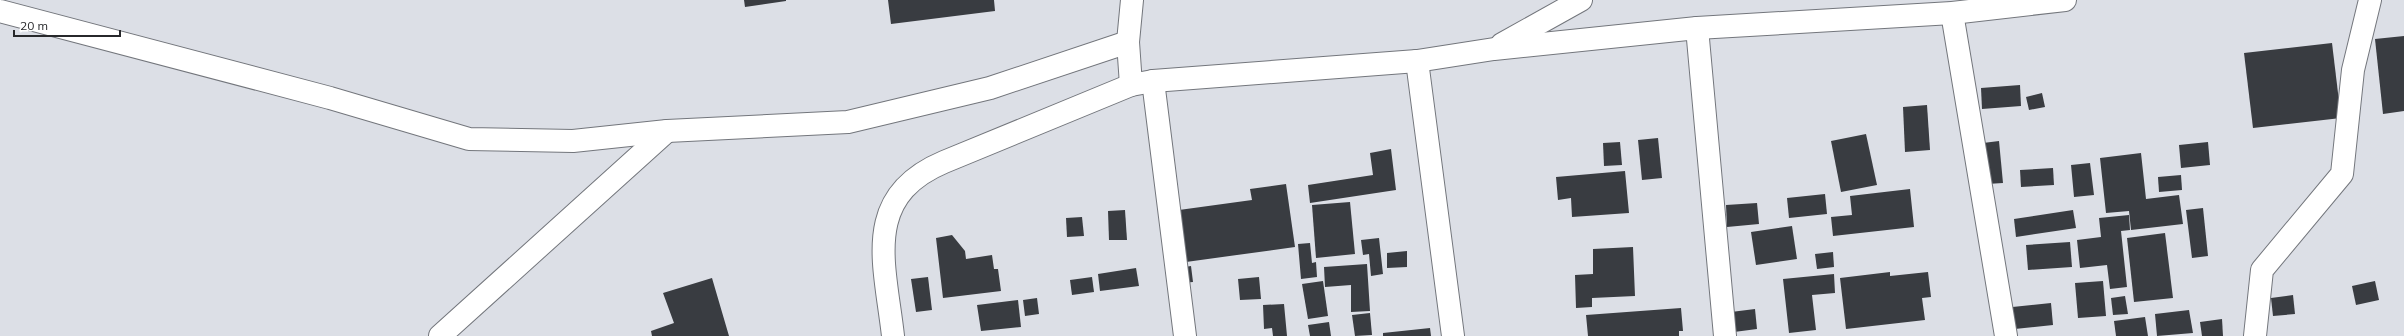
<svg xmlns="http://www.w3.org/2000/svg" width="2404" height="336" font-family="Mulish,sans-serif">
	<rect width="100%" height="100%" fill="#dcdfe6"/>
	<g fill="#393c41">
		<polygon points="744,0 786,0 786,1 745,7"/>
		<polygon points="888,0 994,0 995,11 891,24"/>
		<polygon points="2404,36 2404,111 2383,114 2375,39"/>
		<polygon points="2332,43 2341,118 2253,128 2244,53"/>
		<polygon points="2020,85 2021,106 1982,109 1981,88"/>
		<polygon points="2042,93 2045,107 2029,110 2026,97"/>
		<polygon points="1927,105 1930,150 1905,152 1903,107"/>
		<polygon points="1866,134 1877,185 1841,192 1831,141"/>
		<polygon points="1658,138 1662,178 1642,180 1638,140"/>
		<polygon points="1999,141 2003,183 1987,184 1983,143"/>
		<polygon points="1620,142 1622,165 1604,166 1603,143"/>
		<polygon points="2208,142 2210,165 2181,168 2179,145"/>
		<polygon points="1391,149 1396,190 1310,203 1308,185 1373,175 1370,153"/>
		<polygon points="2141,153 2146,199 2179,195 2183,224 2131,230 2129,211 2106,213 2100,158"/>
		<polygon points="2090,163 2094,195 2074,197 2071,165"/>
		<polygon points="2053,168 2054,185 2021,187 2020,170"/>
		<polygon points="1625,171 1629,213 1572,217 1571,198 1558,200 1556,177"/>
		<polygon points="2181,175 2182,190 2159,192 2158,177"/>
		<polygon points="1286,184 1295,247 1186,262 1179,210 1252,200 1250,189"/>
		<polygon points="1910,189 1914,227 1833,236 1831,217 1852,215 1850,196"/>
		<polygon points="1825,194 1827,214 1789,218 1787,198"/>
		<polygon points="1350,202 1355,254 1316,258 1312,205"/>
		<polygon points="1757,203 1759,224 1727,227 1726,205"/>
		<polygon points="2203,208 2208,256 2192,258 2186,210"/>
		<polygon points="1125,210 1127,240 1109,240 1108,211"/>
		<polygon points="2073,210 2076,228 2016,237 2014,219"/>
		<polygon points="2129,215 2130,230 2121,231 2127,287 2110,289 2107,265 2080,268 2077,240 2101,237 2099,218"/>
		<polygon points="1082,217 1084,236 1067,237 1066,218"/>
		<polygon points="1792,226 1797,259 1756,265 1751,232"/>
		<polygon points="2165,233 2173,298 2134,302 2127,238"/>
		<polygon points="952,235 965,251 966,259 992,255 994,269 998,269 1001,291 943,298 936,238"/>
		<polygon points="1379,238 1383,274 1371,276 1369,254 1363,255 1361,240"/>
		<polygon points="2070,242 2072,267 2028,270 2026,245"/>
		<polygon points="1310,243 1312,263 1316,262 1317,277 1301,279 1298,244"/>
		<polygon points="1633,247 1635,296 1592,298 1592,307 1576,308 1575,275 1593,274 1593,249"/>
		<polygon points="1407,251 1407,267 1387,268 1387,253"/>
		<polygon points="1833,252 1834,267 1817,269 1815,254"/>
		<polygon points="1367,264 1370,311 1351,312 1351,285 1325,287 1324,267"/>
		<polygon points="1191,266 1193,282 1181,283 1179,268"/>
		<polygon points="1136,268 1139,286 1100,291 1098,274"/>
		<polygon points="1890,272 1890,276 1928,272 1931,297 1922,298 1925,320 1846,329 1840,278"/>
		<polygon points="1834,274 1835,293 1812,295 1816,330 1789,333 1783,279"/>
		<polygon points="928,277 932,310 916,312 911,279"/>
		<polygon points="1092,277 1094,292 1072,295 1070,280"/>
		<polygon points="1259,277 1261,299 1240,300 1238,279"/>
		<polygon points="712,278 729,336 652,336 651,331 674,323 663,293"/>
		<polygon points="1323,281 1328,316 1308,319 1302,284"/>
		<polygon points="2103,281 2106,316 2078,318 2075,283"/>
		<polygon points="2375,281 2379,300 2356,305 2352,286"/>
		<polygon points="2293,295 2295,314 2273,316 2271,298"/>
		<polygon points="2125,296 2128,314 2113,315 2111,298"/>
		<polygon points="1037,298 1039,314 1025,316 1023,300"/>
		<polygon points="1018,300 1021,327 981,331 977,305"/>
		<polygon points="2051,303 2053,325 2005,330 2003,308"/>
		<polygon points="1284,304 1287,336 1273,336 1272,328 1264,329 1263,305"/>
		<polygon points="1681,308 1683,331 1679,331 1679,336 1588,336 1586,315"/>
		<polygon points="1755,309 1757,329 1734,332 1731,312"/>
		<polygon points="2189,310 2193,333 2157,336 2155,314"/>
		<polygon points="1370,313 1372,335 1355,336 1352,315"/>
		<polygon points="2145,317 2148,336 2116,336 2114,321"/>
		<polygon points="2222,319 2223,336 2202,336 2200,322"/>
		<polygon points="1329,322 1331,336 1310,336 1308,325"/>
		<polygon points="1430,328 1431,336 1383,336 1383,333"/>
	</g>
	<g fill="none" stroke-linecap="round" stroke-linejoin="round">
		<g stroke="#73767c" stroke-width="24">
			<g id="street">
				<polyline points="0,11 330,98 469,139 573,141 667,131 848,122 990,88 1128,42"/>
				<polyline points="1952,13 2006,336"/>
				<polyline points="1697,28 1725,336"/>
				<polyline points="1502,44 1581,0"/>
				<polyline points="1417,61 1453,336"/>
				<polyline points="1153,81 1185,336"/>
				<polyline points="1131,85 1128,42 1132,0"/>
				<polyline points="440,336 667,131"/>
				<path d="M893,336C885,264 861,197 944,162L1131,85L1153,81L1417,61L1494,49L1697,28L1952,13L2065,0"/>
				<polyline points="2255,336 2262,270 2342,174 2353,70 2370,0"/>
			</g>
		</g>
		<use href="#street" stroke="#fff" stroke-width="22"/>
	</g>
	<path d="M14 30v6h106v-6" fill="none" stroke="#27282b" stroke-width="2"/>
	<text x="20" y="30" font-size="12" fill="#27282b" stroke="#ffffff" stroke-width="3" paint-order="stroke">20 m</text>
</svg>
